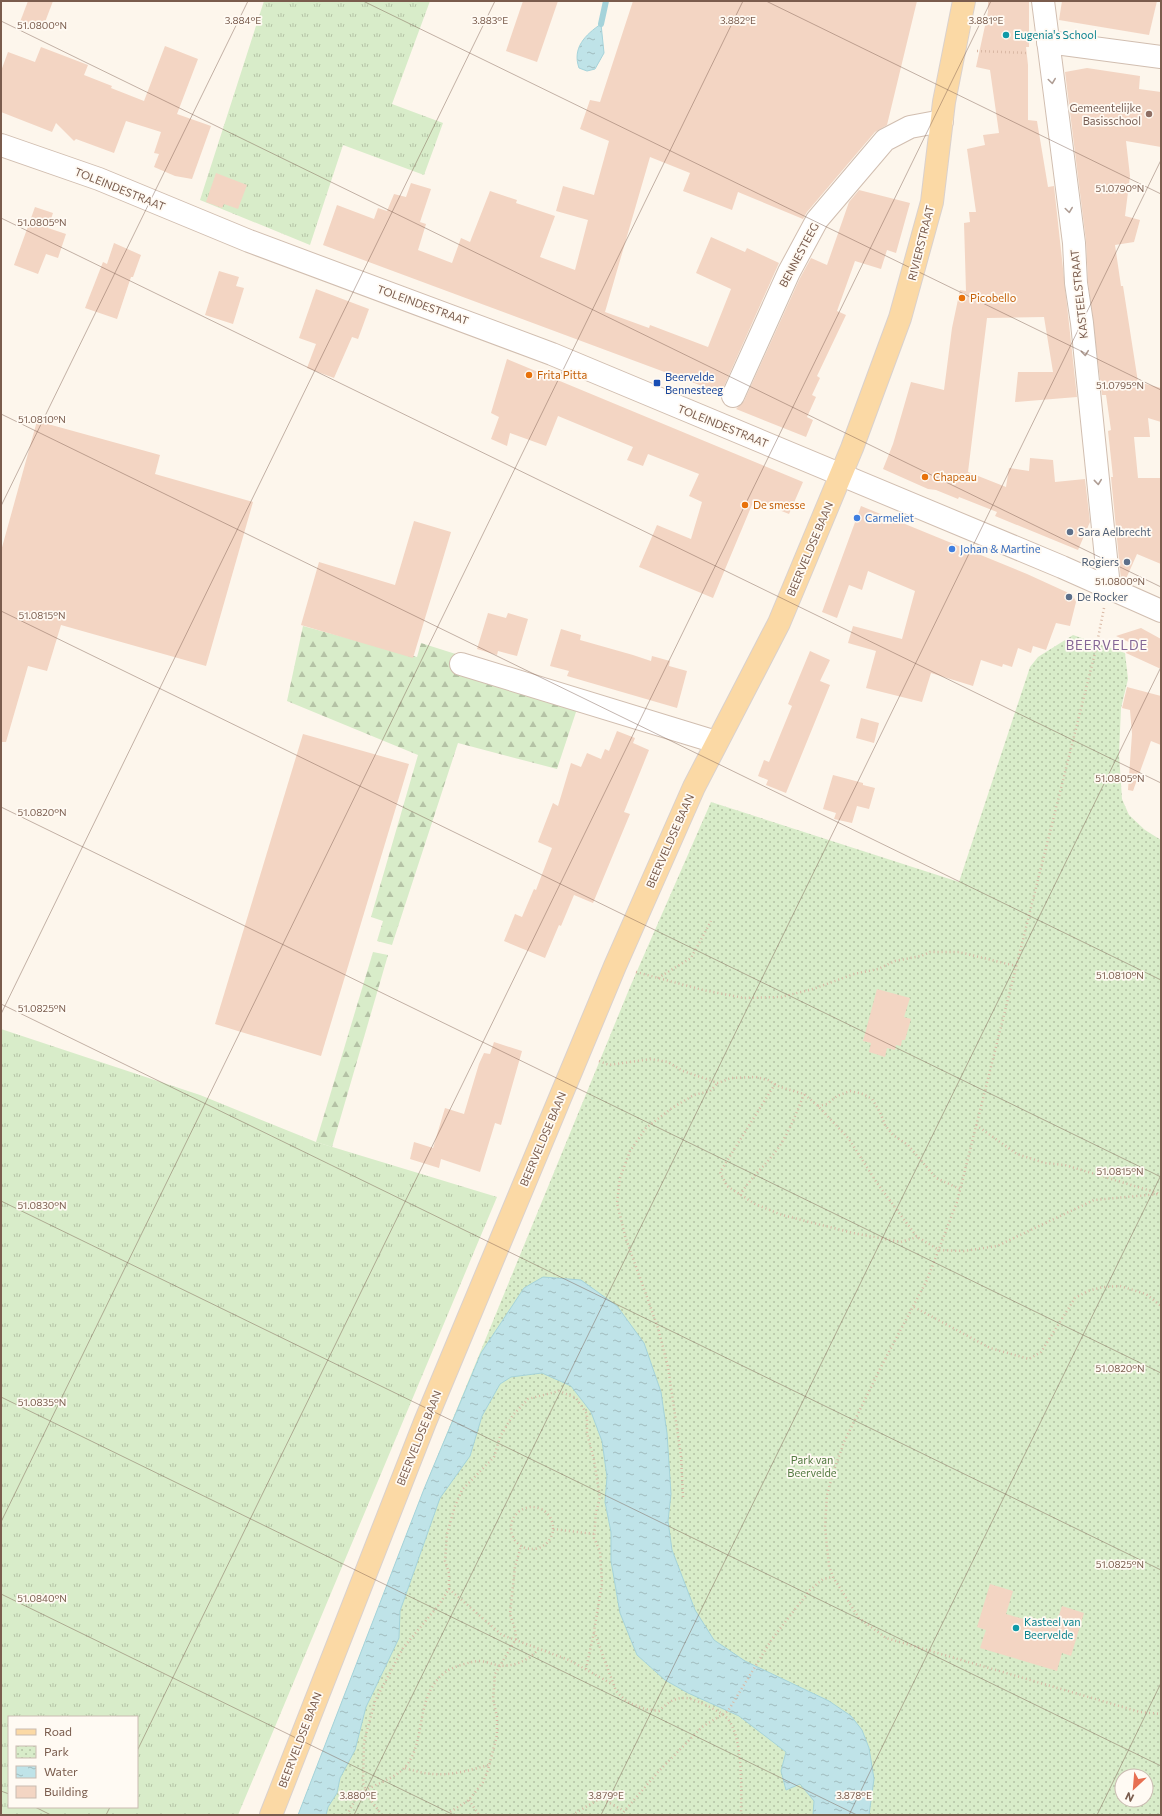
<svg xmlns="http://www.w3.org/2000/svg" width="1162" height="1816" font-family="Commissioner,sans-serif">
	<defs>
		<pattern id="grass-tufts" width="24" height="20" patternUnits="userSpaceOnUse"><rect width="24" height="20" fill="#d8ecc9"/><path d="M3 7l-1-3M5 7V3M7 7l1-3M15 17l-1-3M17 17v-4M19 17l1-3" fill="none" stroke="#b4c2a5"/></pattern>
		<pattern id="forest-firs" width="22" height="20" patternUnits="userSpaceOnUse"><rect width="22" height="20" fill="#d8ecc9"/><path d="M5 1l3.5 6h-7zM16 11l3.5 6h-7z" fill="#b4c2a5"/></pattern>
		<pattern id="park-dots" width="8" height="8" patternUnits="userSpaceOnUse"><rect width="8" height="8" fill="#d8ecc9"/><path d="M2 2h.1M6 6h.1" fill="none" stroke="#b4c2a5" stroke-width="1.8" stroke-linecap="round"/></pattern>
		<pattern id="water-ripples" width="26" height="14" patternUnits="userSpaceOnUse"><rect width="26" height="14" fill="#bfe3e8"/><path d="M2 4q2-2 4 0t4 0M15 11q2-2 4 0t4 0" fill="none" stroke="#a0bbbe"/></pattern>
	</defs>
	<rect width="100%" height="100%" fill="#fdf6ec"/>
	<g fill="url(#grass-tufts)" fill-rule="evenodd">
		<polygon points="264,1 430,1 392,104 443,123 424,175 343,145 310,245 200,200"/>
		<path d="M1,1029L200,1095L316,1142L497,1197L238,1815H1ZM9,1717H137V1807H9Z"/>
	</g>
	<g fill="url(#forest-firs)">
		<polygon points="303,626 417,657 421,643 582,694 557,769 458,743 392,945 377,941 383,921 371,917 418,755 287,701"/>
		<polygon points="373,952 388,955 332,1147 316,1142"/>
	</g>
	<path fill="url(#park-dots)" fill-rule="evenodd" d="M1073,635L1125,653L1128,679L1121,708L1119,754L1122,799L1129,815L1145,830L1161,840V1815H298L424,1489L630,987L711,802L959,882L1030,667L1038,657ZM1122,1776H1146V1800H1122Z"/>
	<g fill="url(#water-ripples)" stroke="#a5d3da">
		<path d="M601,24L604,53L595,69L587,71L579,68C572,48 585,35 601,24Z"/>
		<polygon points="543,1277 581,1280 617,1306 644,1343 661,1392 667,1433 671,1494 668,1521 672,1550 695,1610 714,1640 745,1661 829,1701 851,1716 862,1730 869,1748 874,1779 869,1815 813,1815 814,1801 800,1784 786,1790 781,1771 786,1752 739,1716 688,1693 665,1680 637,1655 620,1613 611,1561 611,1532 605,1502 607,1477 602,1441 591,1412 571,1386 542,1373 511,1377 500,1384 482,1416 470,1456 440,1498 400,1611 399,1638 366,1707 355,1750 340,1778 337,1793 328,1807 326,1815 298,1815 424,1489 481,1353 524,1288"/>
	</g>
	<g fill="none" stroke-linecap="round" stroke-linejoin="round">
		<polyline stroke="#a5d3da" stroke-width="6" points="601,24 606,1"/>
	</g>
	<g fill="#f3d5c3">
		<polygon points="28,1 53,1 42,30 20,22"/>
		<polygon points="523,1 558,1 537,62 506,51"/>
		<polygon points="633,1 917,1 887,125 875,132 807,212 803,219 738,192 732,210 683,191 690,173 650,157 605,312 649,328 650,325 708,347 731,289 696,273 711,237 745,252 747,248 779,263 721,393 323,245 337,205 374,219 378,208 387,211 394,194 406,197 411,183 431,189 420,222 426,224 418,250 452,263 461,238 470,242 490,191 517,200 516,203 555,216 540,257 575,270 588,220 556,211 563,186 594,195 609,141 580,129 590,100 600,102"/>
		<polygon points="988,1 1029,1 1029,47 1026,47 1028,65 1028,120 1037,121 1048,187 1054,186 1077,397 1015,402 1018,372 1053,372 1044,317 987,318 968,472 1006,487 1009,468 1029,471 1030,458 1053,460 1055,482 1085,479 1090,522 1078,550 995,516 997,512 959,497 958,499 936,490 928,489 883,469 893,444 911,382 944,390 952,328 960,290 966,291 964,223 970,222 969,212 976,212 967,149 985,145 983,135 999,133 990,70 976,67 988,12"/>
		<polygon points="1062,1 1157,1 1149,35 1059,20"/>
		<polygon points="165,46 198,59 177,114 211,126 192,179 175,176 154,167 159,154 154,153 161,132 126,121 114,153 76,139 74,141 56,123 52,132 1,112 1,71 8,52 35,62 41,47 88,65 84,75 112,86 111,88 144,101"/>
		<polygon points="1087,68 1140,76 1139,89 1161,92 1161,147 1126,141 1130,176 1125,216 1140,220 1134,242 1115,245 1121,286 1123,286 1138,382 1161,388 1161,422 1148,418 1150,437 1134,437 1138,478 1161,478 1161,564 1137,554 1125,581 1121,580 1111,477 1113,477 1108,431 1111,430 1106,395 1102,395 1088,282 1086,241 1065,72"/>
		<polygon points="216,173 247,185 238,209 224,204 222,208 206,202"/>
		<polygon points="859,190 910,203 896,253 887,250 881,269 855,261 837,311 846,315 817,376 820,378 812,395 816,397 807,417 813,420 806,437 736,409 744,401 800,278 811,258 827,265 849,202"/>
		<polygon points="35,207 53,213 48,228 66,234 58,258 46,254 38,274 14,265"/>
		<polygon points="114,243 141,255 133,277 131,277 117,319 85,308 103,262 107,264"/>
		<polygon points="219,271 239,277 236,286 244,288 233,324 205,315"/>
		<polygon points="316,289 369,309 358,339 352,337 334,378 307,368 316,344 299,338"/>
		<polygon points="507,359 803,482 789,514 754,500 713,598 639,567 657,525 691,539 702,502 689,496 699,474 648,454 643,466 627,460 633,447 558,416 546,446 510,433 507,446 491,439 499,417 491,413"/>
		<polygon points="37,421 160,455 155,474 253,502 206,666 61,625 47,671 28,666 6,742 1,742 1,551"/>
		<polygon points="861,506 1027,574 1073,595 1076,602 1070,626 1056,623 1046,650 1033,646 1031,653 1018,648 1012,667 1003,664 1002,667 981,660 973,686 931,673 922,702 866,688 876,651 848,643 853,626 902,639 915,591 868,571 862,590 849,585 837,618 822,612"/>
		<polygon points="414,521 451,532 413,658 301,625 319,562 395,585"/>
		<polygon points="488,613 506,618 508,613 528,619 517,656 498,651 497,655 477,649"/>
		<polygon points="1141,628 1161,639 1161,669 1126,653 1131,643 1116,636"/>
		<polygon points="561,629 581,635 580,640 633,655 651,661 652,656 670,661 669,666 687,671 677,708 567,676 569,671 550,666"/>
		<polygon points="810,651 830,660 820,681 830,685 786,793 766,785 768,780 758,776 764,760 769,762 792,706 788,704"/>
		<polygon points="1127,687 1161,696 1161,745 1151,741 1133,791 1128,790 1132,734 1130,710 1122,708"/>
		<polygon points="861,718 879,723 874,743 856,738"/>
		<polygon points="617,731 635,738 633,743 649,750 624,812 630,814 593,903 574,895 561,926 559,925 545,958 504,941 515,914 522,917 534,889 536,890 552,848 538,842 553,803 558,806 571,763 581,767 587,753 601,759 605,749 609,751"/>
		<polygon points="303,734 409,764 321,1056 215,1024"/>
		<polygon points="833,775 863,783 863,785 875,788 869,809 857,806 852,823 834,819 836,813 823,809"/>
		<polygon points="877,989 910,998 904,1017 911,1019 905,1040 902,1040 901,1046 896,1045 895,1050 887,1048 885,1057 869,1052 871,1043 863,1041"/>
		<polygon points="494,1042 522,1051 501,1125 495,1123 480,1172 441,1159 439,1168 410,1159 414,1142 433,1148 445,1108 464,1114 479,1064 484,1053 490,1054"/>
		<polygon points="990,1584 1013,1591 1006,1614 1055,1628 1062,1606 1084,1613 1071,1656 1062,1653 1057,1671 980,1648 986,1630 977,1627"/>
	</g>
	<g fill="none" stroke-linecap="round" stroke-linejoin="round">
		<g stroke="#d1beb0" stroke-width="24">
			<g id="minor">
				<polyline points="1043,1 1074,243 1076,283 1082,323 1109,587"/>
				<polyline points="1048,42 1161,57"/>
				<polyline points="1,145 99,179 249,241 552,354 1062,567 1161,611"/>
				<polyline points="733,396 789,272 817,220 885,140 910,127 942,121"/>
				<polyline points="461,664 716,742"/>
			</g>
		</g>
		<g stroke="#dad1cd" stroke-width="24">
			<polyline id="major" points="271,1815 425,1422 615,966 694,787 779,623 852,448 900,318 932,202 944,102 964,1"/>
		</g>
		<g stroke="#d9b8a5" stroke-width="2.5" stroke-dasharray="1 3" stroke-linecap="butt">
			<polyline points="977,51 1028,53"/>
			<polyline points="1104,608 1095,653 957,1202 927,1280 882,1365 844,1442 833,1473 827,1495 825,1527 829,1566 833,1577 859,1618 886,1638 1140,1712 1161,1714"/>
			<polyline points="636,972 703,990 744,998 781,997 813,989 854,974 878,969 895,961 921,956 930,952 959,952 1016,966"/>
			<polyline points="658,978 691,958 711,921"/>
			<polyline points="599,1061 609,1065 651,1059 668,1062 683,1071 718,1083 731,1078 756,1077 768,1080 780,1087 804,1094 818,1106 849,1139 877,1183 917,1237 939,1250 964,1251 997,1246 1094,1200 1159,1194"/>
			<polyline points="775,1084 720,1172 727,1186 755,1204 782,1215 853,1233 901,1242 917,1237"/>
			<polyline points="818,1106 827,1104 837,1096 850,1091 863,1094 872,1099 880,1112 885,1125 893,1135 908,1145 936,1178 960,1189"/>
			<polyline points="976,1125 1017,1154 1045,1163 1065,1165 1161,1194"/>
			<path d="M740,1195C751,1177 767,1164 779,1147C790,1130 797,1112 804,1094"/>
			<polyline points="914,1307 990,1348 1029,1359 1041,1352 1075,1298 1088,1291 1103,1287 1120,1286 1146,1294 1161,1306"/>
			<polyline points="683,1497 681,1456 668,1367 658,1328 625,1236 617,1203 620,1178 630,1151 646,1128 672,1108 694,1095 710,1091 718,1083"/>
			<circle cx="532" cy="1528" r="21"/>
			<polyline points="553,1529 594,1534"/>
			<polyline points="449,1589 502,1635 569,1660 612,1684"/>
			<polyline points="586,1669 594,1632"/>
			<path d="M405,1768C438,1779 456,1774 489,1765"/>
			<polyline points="469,1800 479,1815"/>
			<path d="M347,1815L360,1791L366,1790C377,1784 398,1776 405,1767C428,1741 413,1695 447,1671C452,1667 473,1661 479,1661C485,1661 491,1664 497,1665C512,1668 527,1661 538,1650"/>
			<path d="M382,1815L369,1798L363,1783L364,1742L375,1701L403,1648L438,1606L449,1589V1573L445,1561L447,1534L455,1506L462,1490L494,1457L500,1437L513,1415L528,1399L559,1391L576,1398L587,1414V1433L594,1460L600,1498L596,1512L594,1538L600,1551L602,1584L594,1631L616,1691L627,1702L645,1709L659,1711C672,1698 682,1694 699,1702C708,1706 719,1711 726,1717C744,1735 741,1791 741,1815"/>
			<polyline points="448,1815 450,1812 469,1800 483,1782 488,1770 497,1735 497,1717 493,1699 495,1674 516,1639 515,1629 510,1614 515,1567 521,1546"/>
			<polyline points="572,1815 601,1798 624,1811"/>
			<polyline points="621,1815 658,1772 702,1727 728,1711 772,1639 810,1590 823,1579 833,1577"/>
		</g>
		<use href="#minor" stroke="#fff" stroke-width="22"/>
		<use href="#major" stroke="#fbd9a5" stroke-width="22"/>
	</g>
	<defs><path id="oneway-chevron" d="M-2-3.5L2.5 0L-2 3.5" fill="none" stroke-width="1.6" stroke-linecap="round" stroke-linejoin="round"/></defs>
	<g stroke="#af9d94">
		<use href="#oneway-chevron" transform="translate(1052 81) rotate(82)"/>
		<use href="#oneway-chevron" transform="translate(1069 210) rotate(82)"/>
		<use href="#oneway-chevron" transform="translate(1085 353) rotate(84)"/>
		<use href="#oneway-chevron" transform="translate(1098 482) rotate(84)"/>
	</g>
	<path fill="none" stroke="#7a5c4d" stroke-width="1" stroke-opacity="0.45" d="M363,1L1161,390M766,1L1161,194M1,21L1161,587M1,218L1161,783M1,414L1161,980M1,506L248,1M1,611L1161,1177M1,807L1161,1373M1,1004L1161,1570M1,1014L495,1M1,1201L1161,1766M1,1397L857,1815M1,1522L743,1M1,1594L454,1815M137,1751L991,1M1,1791L9,1794M35,1807L51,1815M106,1815L110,1807M354,1815L1161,160M601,1815L1161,667M849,1815L1161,1175M1097,1815L1161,1683"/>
	<g fill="#0f9aa8" stroke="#fffaf3" stroke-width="1.5">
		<circle cx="1006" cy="35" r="4"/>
		<circle cx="1016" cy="1628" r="4"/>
	</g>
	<circle fill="#8d6e63" stroke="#fffaf3" stroke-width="1.5" cx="1149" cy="114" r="4"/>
	<g fill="#e8710a" stroke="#fffaf3" stroke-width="1.5">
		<circle cx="962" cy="298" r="4"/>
		<circle cx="529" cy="375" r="4"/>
		<circle cx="925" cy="477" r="4"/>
		<circle cx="745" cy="505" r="4"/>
	</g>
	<rect fill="#1a4fb4" stroke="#fffaf3" stroke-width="1.5" x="653" y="379" width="8" height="8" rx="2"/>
	<g fill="#3f7fe0" stroke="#fffaf3" stroke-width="1.5">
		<circle cx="857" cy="518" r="4"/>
		<circle cx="952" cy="549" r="4"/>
	</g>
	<g fill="#5c6f8a" stroke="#fffaf3" stroke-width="1.5">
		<circle cx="1070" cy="532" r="4"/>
		<circle cx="1127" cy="562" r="4"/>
		<circle cx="1069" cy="597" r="4"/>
	</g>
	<g text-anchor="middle" stroke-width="3.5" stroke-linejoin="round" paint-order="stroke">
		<g font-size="11" fill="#0d838f" stroke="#fffaf3" text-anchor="start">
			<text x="1014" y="39">Eugenia's School</text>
			<text x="1024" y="1626">Kasteel van<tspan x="1024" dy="13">Beervelde</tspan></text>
		</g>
		<g font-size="11" fill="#785e54" stroke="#fffaf3" text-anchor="end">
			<text x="1141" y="112">Gemeentelijke<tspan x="1141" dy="13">Basisschool</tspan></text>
		</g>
		<g font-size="11" fill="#7a5c4d" stroke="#fffaf3">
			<text transform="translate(120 189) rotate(22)" y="4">TOLEINDESTRAAT</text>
			<text transform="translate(921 243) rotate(-76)" y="4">RIVIERSTRAAT</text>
			<text transform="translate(799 255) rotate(-62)" y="4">BENNESTEEG</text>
			<text transform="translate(1079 294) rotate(-96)" y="4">KASTEELSTRAAT</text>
			<text transform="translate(423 305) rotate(20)" y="4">TOLEINDESTRAAT</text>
			<text transform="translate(723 426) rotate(22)" y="4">TOLEINDESTRAAT</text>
			<text transform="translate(810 549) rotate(-67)" y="4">BEERVELDSE BAAN</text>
			<text transform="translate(670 841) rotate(-66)" y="4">BEERVELDSE BAAN</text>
			<text transform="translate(543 1139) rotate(-67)" y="4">BEERVELDSE BAAN</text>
			<text transform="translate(419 1438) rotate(-68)" y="4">BEERVELDSE BAAN</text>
			<text transform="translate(300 1740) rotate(-69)" y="4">BEERVELDSE BAAN</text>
		</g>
		<g font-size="11" fill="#c56008" stroke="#fffaf3" text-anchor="start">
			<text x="970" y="302">Picobello</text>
			<text x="537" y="379">Frita Pitta</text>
			<text x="933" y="481">Chapeau</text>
			<text x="753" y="509">De smesse</text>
		</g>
		<g font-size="11" fill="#164399" stroke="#fffaf3" text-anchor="start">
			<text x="665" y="381">Beervelde<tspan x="665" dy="13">Bennesteeg</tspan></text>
		</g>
		<g font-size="11" fill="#366cbe" stroke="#fffaf3" text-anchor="start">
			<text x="865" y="522">Carmeliet</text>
			<text x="960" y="553">Johan &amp; Martine</text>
		</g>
		<g font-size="11" fill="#4e5e75" stroke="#fffaf3" text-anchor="start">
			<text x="1078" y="536">Sara Aelbrecht</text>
			<text x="1119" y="566" text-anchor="end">Rogiers</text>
			<text x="1077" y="601">De Rocker</text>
		</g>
		<g font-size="11" fill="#537a41" stroke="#fffaf3">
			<text x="812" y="1464">Park van<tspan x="812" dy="13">Beervelde</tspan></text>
		</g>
		<g font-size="13" letter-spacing="1" fill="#846695" stroke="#fffaf3">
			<text x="1107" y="650">BEERVELDE</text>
		</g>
	</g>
	<g font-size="10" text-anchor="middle" fill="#7a5c4d" stroke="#fffaf3" stroke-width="3.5" stroke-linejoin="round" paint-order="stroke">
		<text x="243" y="24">3.884°E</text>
		<text x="490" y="24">3.883°E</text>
		<text x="738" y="24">3.882°E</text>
		<text x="986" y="24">3.881°E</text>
		<text x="42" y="29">51.0800°N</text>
		<text x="1120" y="192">51.0790°N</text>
		<text x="42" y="226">51.0805°N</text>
		<text x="1120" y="389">51.0795°N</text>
		<text x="42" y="423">51.0810°N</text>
		<text x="1120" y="585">51.0800°N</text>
		<text x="42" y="619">51.0815°N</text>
		<text x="1120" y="782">51.0805°N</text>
		<text x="42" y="816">51.0820°N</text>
		<text x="1120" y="979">51.0810°N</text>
		<text x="42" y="1012">51.0825°N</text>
		<text x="1120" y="1175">51.0815°N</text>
		<text x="42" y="1209">51.0830°N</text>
		<text x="1120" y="1372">51.0820°N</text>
		<text x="42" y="1406">51.0835°N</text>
		<text x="1120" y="1568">51.0825°N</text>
		<text x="42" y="1602">51.0840°N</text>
		<text x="358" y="1799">3.880°E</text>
		<text x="606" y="1799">3.879°E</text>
		<text x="854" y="1799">3.878°E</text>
	</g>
	<rect width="1162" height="1816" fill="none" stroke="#7a5c4d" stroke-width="4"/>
	<rect x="8" y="1716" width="130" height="92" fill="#fffaf3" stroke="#cabbb1"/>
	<rect x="16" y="1729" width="20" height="6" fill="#fbd9a5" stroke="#cabbb1"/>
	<text x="44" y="1736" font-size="12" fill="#7a5c4d">Road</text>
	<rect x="16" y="1746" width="20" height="12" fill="url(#park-dots)" stroke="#cabbb1"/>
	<text x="44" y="1756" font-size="12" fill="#7a5c4d">Park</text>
	<rect x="16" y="1766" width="20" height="12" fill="url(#water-ripples)" stroke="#cabbb1"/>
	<text x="44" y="1776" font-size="12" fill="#7a5c4d">Water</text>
	<rect x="16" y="1786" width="20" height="12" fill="#f3d5c3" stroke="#cabbb1"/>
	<text x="44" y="1796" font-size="12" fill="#7a5c4d">Building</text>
	<g transform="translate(1134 1788) rotate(206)"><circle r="19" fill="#fffaf3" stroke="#cabbb1"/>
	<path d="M0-3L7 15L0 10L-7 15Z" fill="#e76f51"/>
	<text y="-6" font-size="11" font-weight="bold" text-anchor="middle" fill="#7a5c4d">N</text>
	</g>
</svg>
